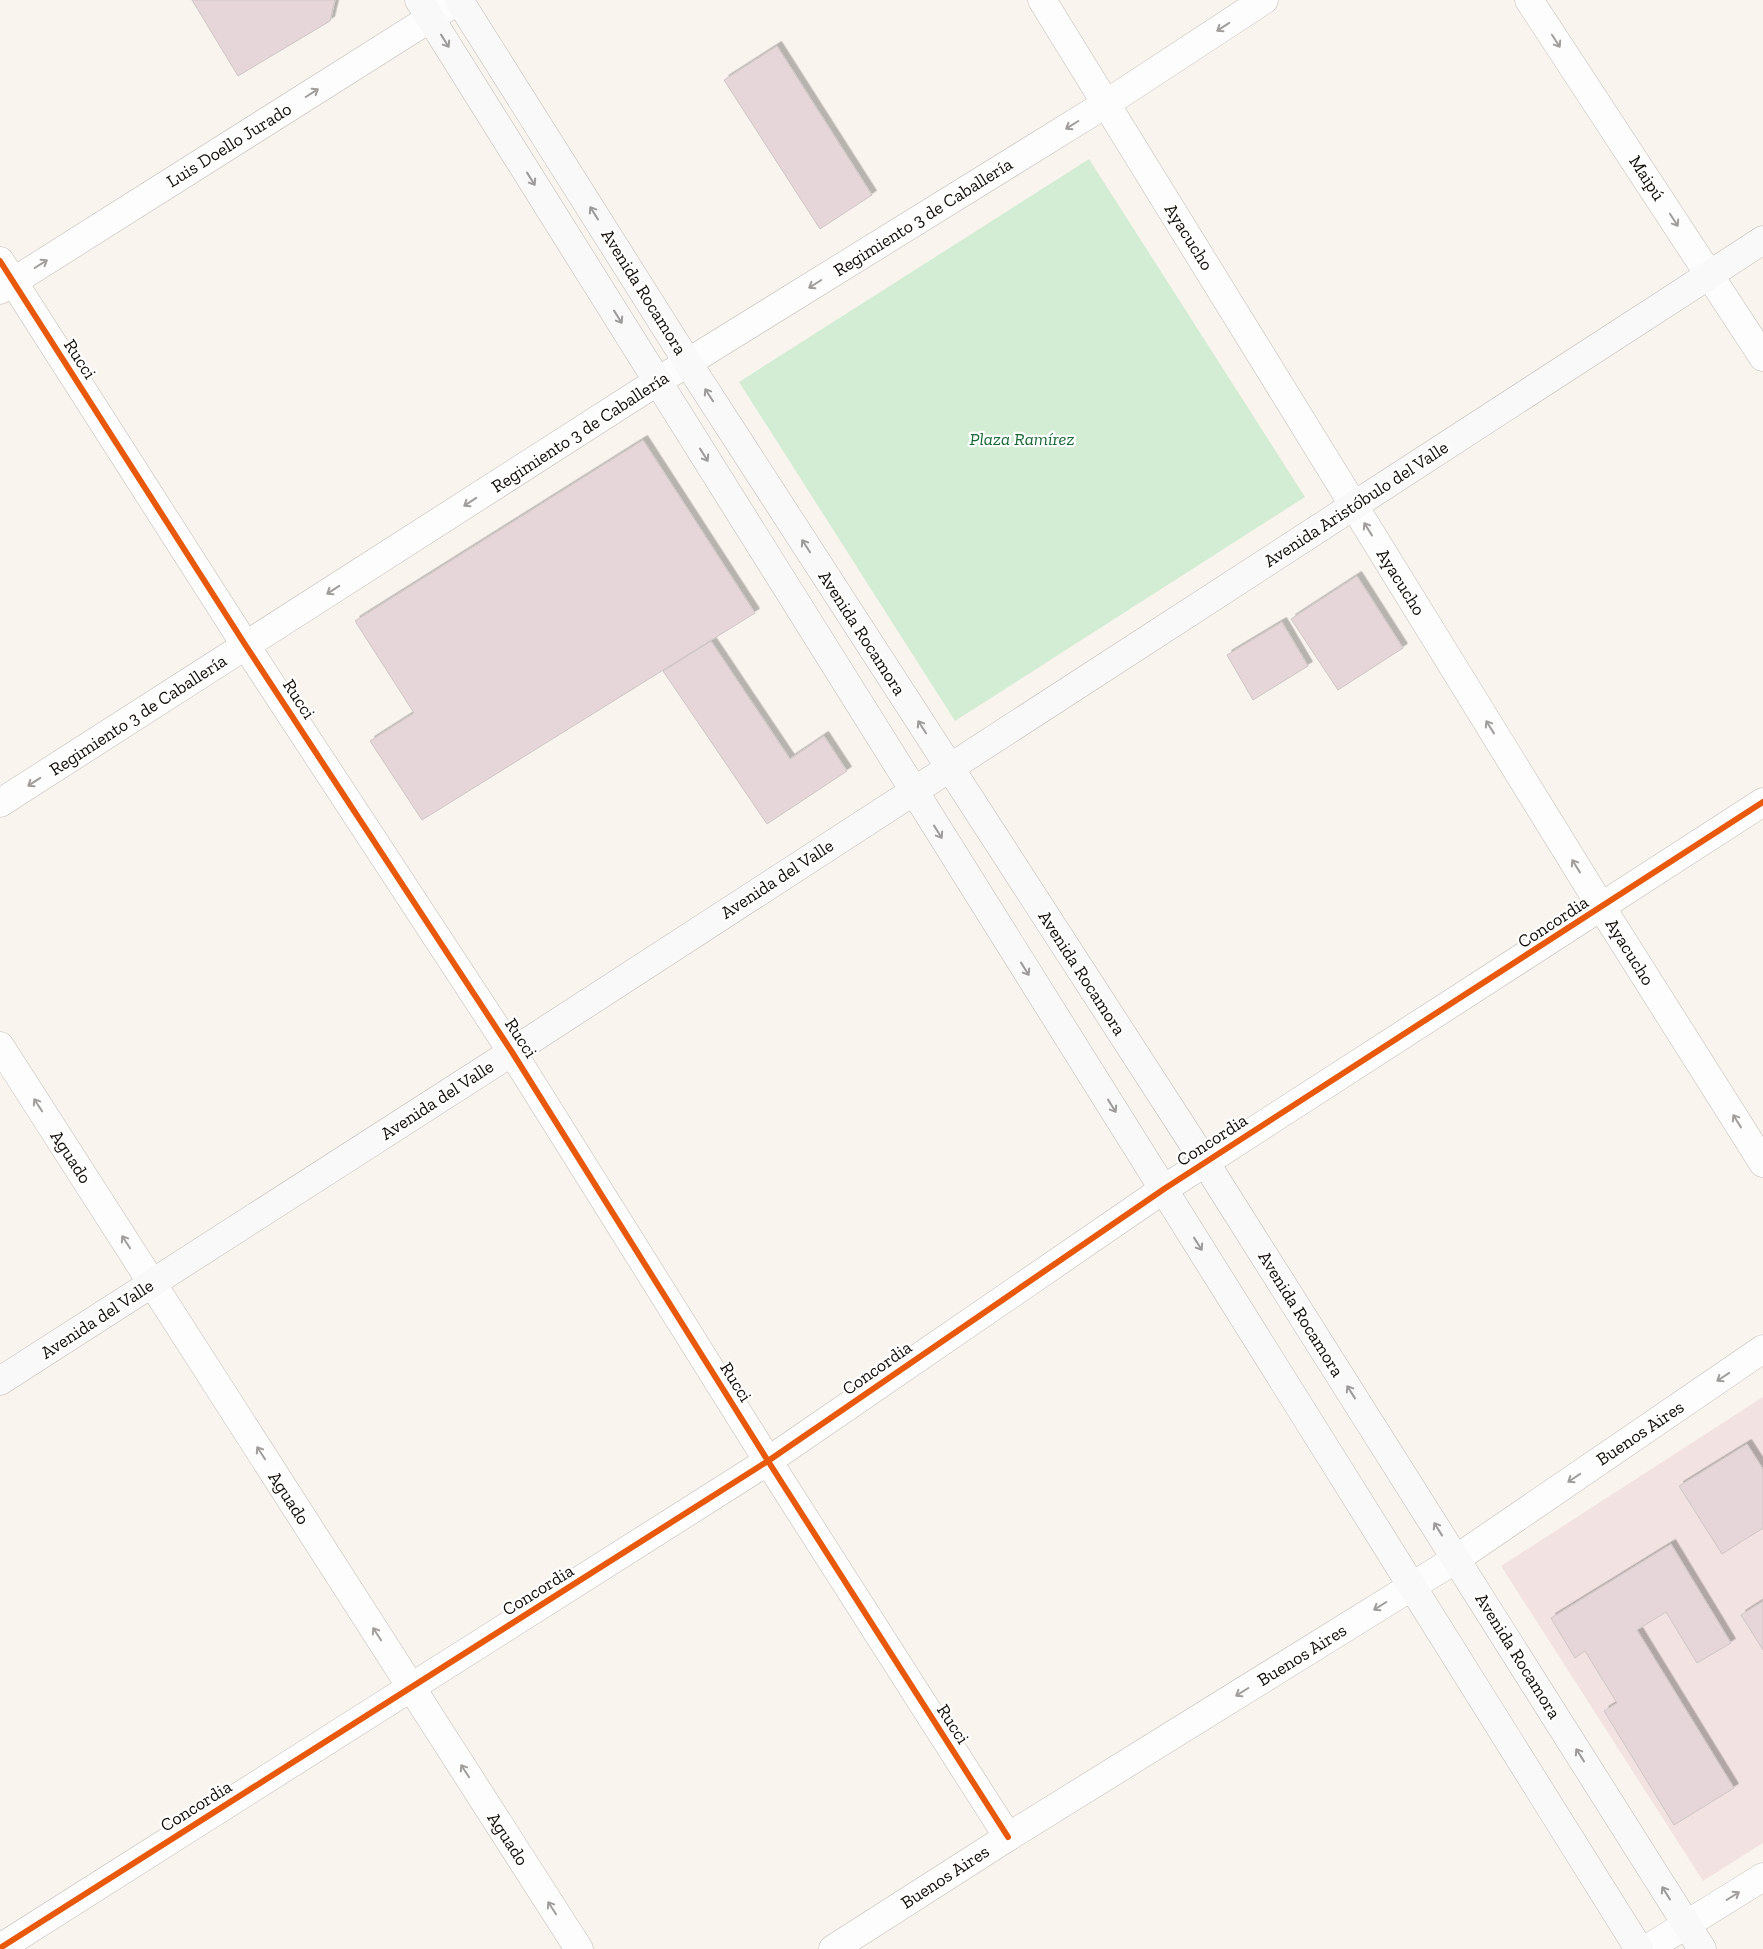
<svg xmlns="http://www.w3.org/2000/svg" width="1763" height="1949" font-family="'Zilla Slab',serif">
	<defs>
		<filter id="shadow"><feDropShadow dx="4.5" dy="-4.5" stdDeviation="0" flood-color="#0004"/></filter>
	</defs>
	<rect width="100%" height="100%" fill="#faf4ef"/>
	<polygon fill="#f2e3e2" points="1763,1397 1763,1843 1703,1881 1501,1566"/>
	<polygon fill="#d3edd4" points="1089,159 1305,497 955,721 739,382"/>
	<g fill="#e6d6d9" stroke="#cdc6c5" filter="url(#shadow)">
		<polygon points="192,0 335,0 330,21 238,76"/>
		<polygon points="777,46 872,195 820,229 724,80"/>
		<polygon points="643,440 755,613 422,820 370,741 414,713 355,621"/>
		<polygon points="1357,576 1403,648 1338,690 1291,619"/>
		<polygon points="1282,622 1308,666 1253,700 1227,655"/>
		<polygon points="711,641 790,759 824,736 847,771 767,824 663,671"/>
		<polygon points="1747,1444 1763,1469 1763,1528 1722,1554 1679,1486"/>
		<polygon points="1671,1544 1731,1643 1697,1663 1666,1612 1637,1630 1734,1788 1674,1825 1604,1711 1617,1703 1585,1651 1575,1658 1551,1618"/>
		<polygon points="1763,1601 1763,1650 1741,1615"/>
	</g>
	<g fill="none" stroke-linecap="round" stroke-linejoin="round">
		<g stroke="#c0bab5" stroke-width="29">
			<g id="street">
				<polyline points="1042,0 1602,908 1763,1163"/>
				<polyline points="1529,0 1763,357"/>
				<polyline points="0,261 246,646 512,1052 768,1461 1008,1837"/>
				<polyline points="0,290 459,0"/>
				<polyline points="0,803 658,381 1107,103 1264,0"/>
				<polyline points="0,1046 579,1949"/>
				<polyline points="0,1948 768,1461 1164,1189 1763,802"/>
				<polyline points="833,1949 1008,1837 1456,1559 1763,1349"/>
				<polyline points="1647,1949 1763,1877"/>
			</g>
		</g>
		<g stroke="#c0bab5" stroke-width="29">
			<g id="secondary">
				<polyline points="419,0 1639,1949"/>
				<polyline points="459,0 688,363 1205,1162 1702,1949"/>
				<polyline points="0,1381 512,1052 1763,240"/>
			</g>
		</g>
		<use href="#street" stroke="#fefdfd" stroke-width="28"/>
		<use href="#secondary" stroke="#f9f9fa" stroke-width="28"/>
		<g stroke="#fff" stroke-width="9">
			<g id="cycleway">
				<polyline points="0,261 246,646 512,1052 768,1461 1008,1837"/>
				<polyline points="0,1948 768,1461 1164,1189 1763,802"/>
			</g>
		</g>
		<use href="#cycleway" stroke="#e8590c" stroke-width="6"/>
	</g>
	<defs><path id="oneway-shaft" d="M-6 0H5M1.5-3L5.5 0L1.5 3" fill="none" stroke-width="1.6" stroke-linecap="round" stroke-linejoin="round" transform="scale(1.25)"/></defs>
	<g stroke="#a09d9b">
		<use href="#oneway-shaft" transform="translate(1223 27) rotate(147)"/>
		<use href="#oneway-shaft" transform="translate(1556 41) rotate(57)"/>
		<use href="#oneway-shaft" transform="translate(312 93) rotate(-32)"/>
		<use href="#oneway-shaft" transform="translate(1072 125) rotate(148)"/>
		<use href="#oneway-shaft" transform="translate(1674 220) rotate(57)"/>
		<use href="#oneway-shaft" transform="translate(41 264) rotate(-32)"/>
		<use href="#oneway-shaft" transform="translate(815 284) rotate(148)"/>
		<use href="#oneway-shaft" transform="translate(470 502) rotate(147)"/>
		<use href="#oneway-shaft" transform="translate(1368 529) rotate(-122)"/>
		<use href="#oneway-shaft" transform="translate(333 590) rotate(147)"/>
		<use href="#oneway-shaft" transform="translate(1490 727) rotate(-122)"/>
		<use href="#oneway-shaft" transform="translate(34 782) rotate(147)"/>
		<use href="#oneway-shaft" transform="translate(1576 866) rotate(-122)"/>
		<use href="#oneway-shaft" transform="translate(38 1105) rotate(-123)"/>
		<use href="#oneway-shaft" transform="translate(1737 1121) rotate(-122)"/>
		<use href="#oneway-shaft" transform="translate(126 1242) rotate(-123)"/>
		<use href="#oneway-shaft" transform="translate(1723 1377) rotate(146)"/>
		<use href="#oneway-shaft" transform="translate(261 1453) rotate(-123)"/>
		<use href="#oneway-shaft" transform="translate(1574 1478) rotate(146)"/>
		<use href="#oneway-shaft" transform="translate(1380 1606) rotate(148)"/>
		<use href="#oneway-shaft" transform="translate(377 1634) rotate(-123)"/>
		<use href="#oneway-shaft" transform="translate(1242 1692) rotate(148)"/>
		<use href="#oneway-shaft" transform="translate(465 1771) rotate(-123)"/>
		<use href="#oneway-shaft" transform="translate(1733 1896) rotate(-32)"/>
		<use href="#oneway-shaft" transform="translate(552 1908) rotate(-123)"/>
	</g>
	<g stroke="#9d9a99">
		<use href="#oneway-shaft" transform="translate(445 41) rotate(58)"/>
		<use href="#oneway-shaft" transform="translate(531 179) rotate(58)"/>
		<use href="#oneway-shaft" transform="translate(594 213) rotate(-122)"/>
		<use href="#oneway-shaft" transform="translate(618 317) rotate(58)"/>
		<use href="#oneway-shaft" transform="translate(709 395) rotate(-123)"/>
		<use href="#oneway-shaft" transform="translate(704 455) rotate(58)"/>
		<use href="#oneway-shaft" transform="translate(806 546) rotate(-123)"/>
		<use href="#oneway-shaft" transform="translate(922 727) rotate(-123)"/>
		<use href="#oneway-shaft" transform="translate(938 832) rotate(58)"/>
		<use href="#oneway-shaft" transform="translate(1025 969) rotate(58)"/>
		<use href="#oneway-shaft" transform="translate(1112 1106) rotate(58)"/>
		<use href="#oneway-shaft" transform="translate(1198 1244) rotate(58)"/>
		<use href="#oneway-shaft" transform="translate(1351 1392) rotate(-122)"/>
		<use href="#oneway-shaft" transform="translate(1438 1529) rotate(-122)"/>
		<use href="#oneway-shaft" transform="translate(1580 1755) rotate(-122)"/>
		<use href="#oneway-shaft" transform="translate(1666 1893) rotate(-122)"/>
	</g>
	<g text-anchor="middle" stroke-width="4.5" stroke-linejoin="round" paint-order="stroke">
		<g font-size="18" fill="#120c07" stroke="#fff">
			<text transform="translate(229 145) rotate(-32)" y="6">Luis Doello Jurado</text>
			<text transform="translate(1647 178) rotate(57)" y="6">Maipú</text>
			<text transform="translate(923 217) rotate(-32)" y="6">Regimiento 3 de Caballería</text>
			<text transform="translate(1189 237) rotate(58)" y="6">Ayacucho</text>
			<text transform="translate(644 292) rotate(58)" y="6">Avenida Rocamora</text>
			<text transform="translate(80 359) rotate(57)" y="6">Rucci</text>
			<text transform="translate(580 432) rotate(-33)" y="6">Regimiento 3 de Caballería</text>
			<text transform="translate(1356 504) rotate(-33)" y="6">Avenida Aristóbulo del Valle</text>
			<text transform="translate(1401 582) rotate(58)" y="6">Ayacucho</text>
			<text transform="translate(862 633) rotate(57)" y="6">Avenida Rocamora</text>
			<text transform="translate(299 699) rotate(57)" y="6">Rucci</text>
			<text transform="translate(138 715) rotate(-33)" y="6">Regimiento 3 de Caballería</text>
			<text transform="translate(777 879) rotate(-33)" y="6">Avenida del Valle</text>
			<text transform="translate(1553 922) rotate(-33)" y="6">Concordia</text>
			<text transform="translate(1630 952) rotate(58)" y="6">Ayacucho</text>
			<text transform="translate(1082 973) rotate(57)" y="6">Avenida Rocamora</text>
			<text transform="translate(521 1038) rotate(57)" y="6">Rucci</text>
			<text transform="translate(437 1100) rotate(-33)" y="6">Avenida del Valle</text>
			<text transform="translate(1212 1140) rotate(-33)" y="6">Concordia</text>
			<text transform="translate(71 1157) rotate(57)" y="6">Aguado</text>
			<text transform="translate(1301 1314) rotate(58)" y="6">Avenida Rocamora</text>
			<text transform="translate(97 1319) rotate(-33)" y="6">Avenida del Valle</text>
			<text transform="translate(877 1368) rotate(-35)" y="6">Concordia</text>
			<text transform="translate(736 1382) rotate(58)" y="6">Rucci</text>
			<text transform="translate(1640 1433) rotate(-34)" y="6">Buenos Aires</text>
			<text transform="translate(289 1498) rotate(57)" y="6">Aguado</text>
			<text transform="translate(538 1590) rotate(-32)" y="6">Concordia</text>
			<text transform="translate(1302 1655) rotate(-32)" y="6">Buenos Aires</text>
			<text transform="translate(1518 1656) rotate(58)" y="6">Avenida Rocamora</text>
			<text transform="translate(953 1724) rotate(57)" y="6">Rucci</text>
			<text transform="translate(196 1806) rotate(-32)" y="6">Concordia</text>
			<text transform="translate(508 1839) rotate(57)" y="6">Aguado</text>
			<text transform="translate(945 1877) rotate(-33)" y="6">Buenos Aires</text>
		</g>
		<g font-size="18" font-style="italic" fill="#156935" stroke="#fff">
			<text x="1022" y="445">Plaza Ramírez</text>
		</g>
	</g>
</svg>
